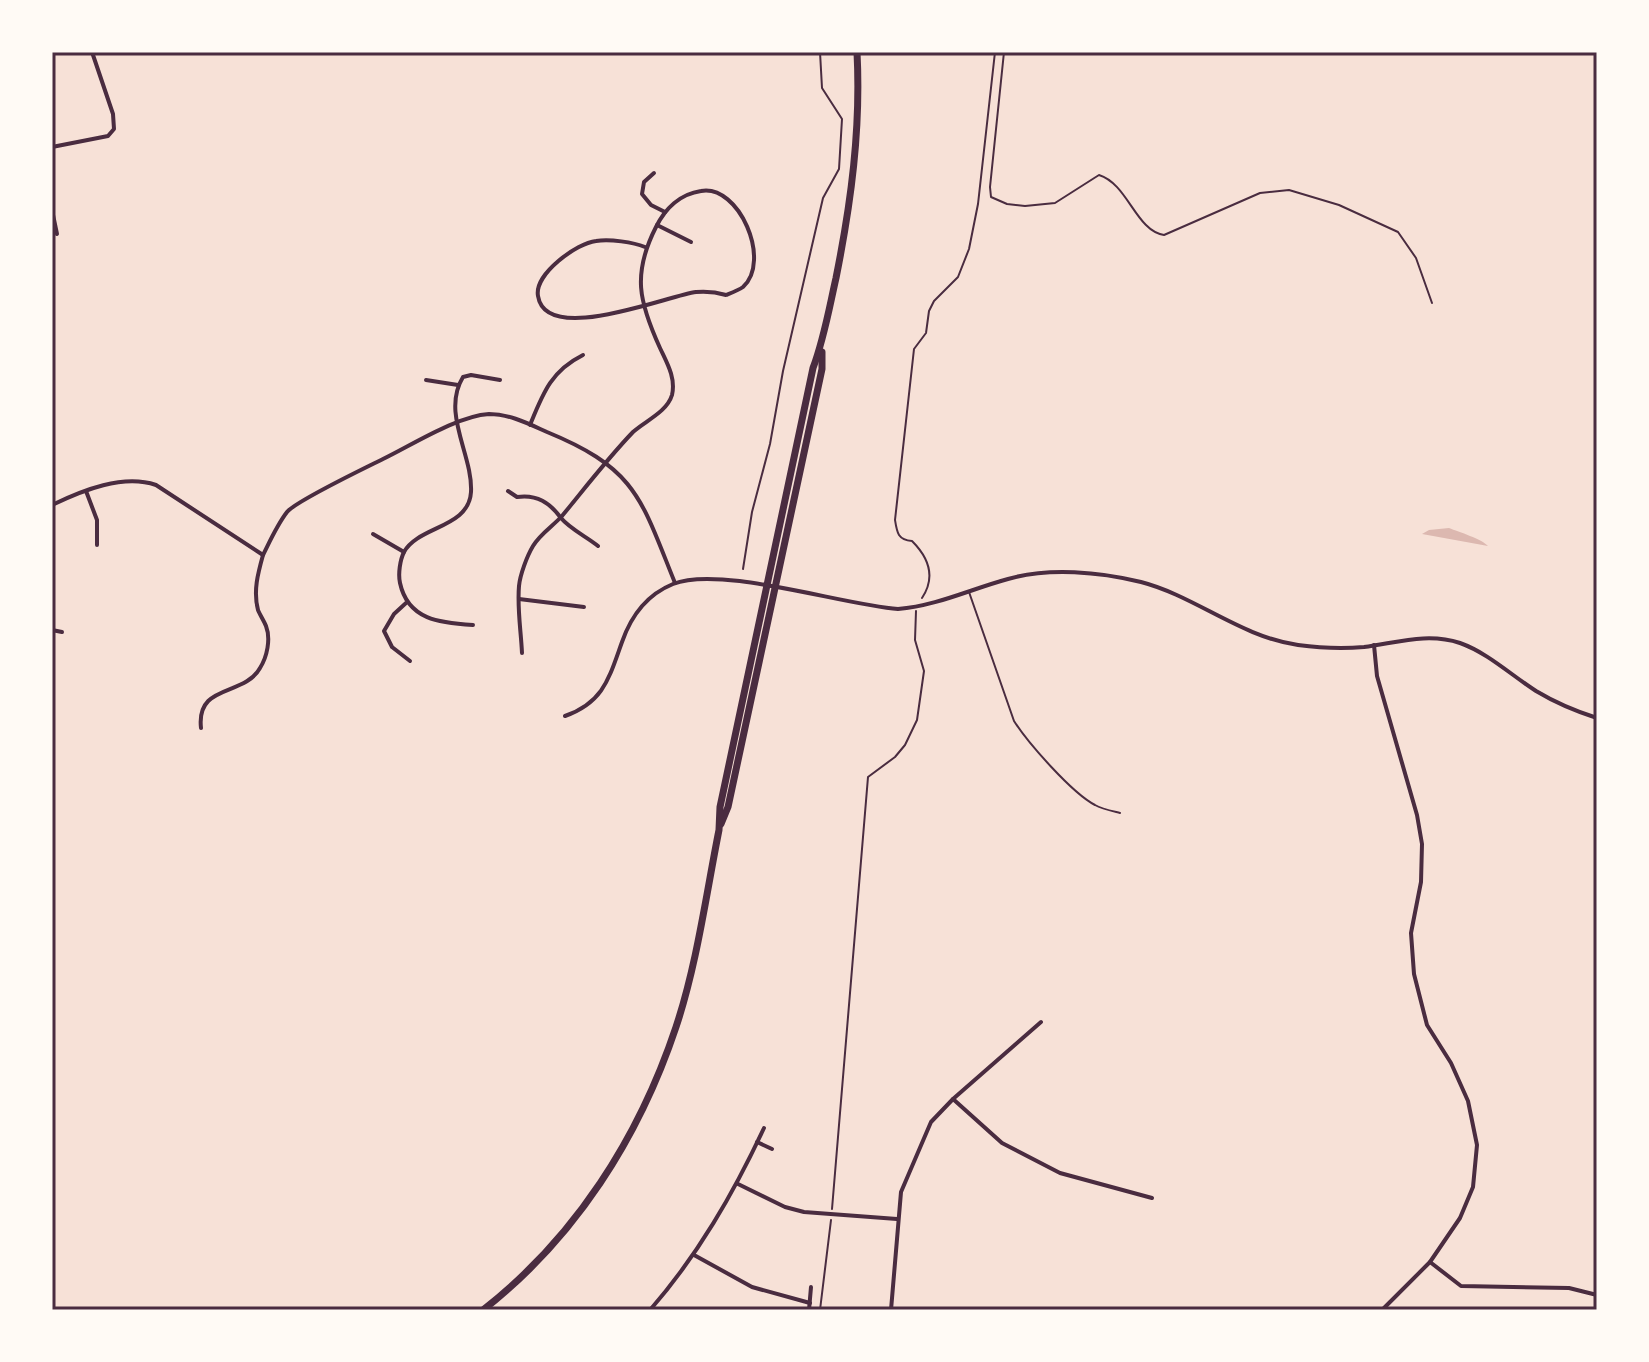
<svg xmlns="http://www.w3.org/2000/svg" width="1649" height="1362" font-family="'Open Sans',sans-serif">
	<rect width="100%" height="100%" fill="#f7e1d7"/>
	<path fill="#dcb8b0" d="M1449,528C1459,532 1482,539 1488,546L1422,534L1429,530Z"/>
	<g fill="none" stroke-linecap="round" stroke-linejoin="round">
		<g stroke="#4a2c40" stroke-width="2">
			<polyline points="743,569 752,512 770,444 783,371 823,198 839,169 842,119 822,88 820,52"/>
			<path d="M922,598C936,577 929,558 912,541C898,540 897,533 895,520L914,349L926,333L929,311L934,301L958,277L969,249L978,204L995,52"/>
			<polyline points="832,1209 868,777 895,757 905,745 917,720 924,671 915,640 916,611"/>
			<polyline points="820,1310 831,1220"/>
		</g>
		<g stroke="#4a2c40" stroke-width="2">
			<path d="M1004,52L990,187L991,197L1007,204L1025,206L1055,203L1099,175C1128,184 1136,231 1164,235L1260,193L1289,190L1339,205L1398,232L1416,258L1432,303"/>
			<path d="M969,592L1014,721C1028,743 1072,793 1095,805C1102,809 1112,811 1120,813"/>
		</g>
		<g stroke="#4a2c40" stroke-width="4">
			<polyline points="52,147 108,136 114,129 113,114 92,52"/>
			<polyline points="654,173 644,182 642,194 651,205 665,212"/>
			<polyline points="52,210 57,234"/>
			<polyline points="657,225 691,242"/>
			<polyline points="426,380 458,385"/>
			<path d="M530,425C543,393 551,371 583,355"/>
			<polyline points="86,491 97,520 97,545"/>
			<path d="M508,491L517,497C537,494 550,503 561,518C570,529 587,537 598,546"/>
			<path d="M52,505C83,490 123,474 156,485L263,555C270,541 277,525 287,512C296,501 365,468 383,459C412,445 457,416 489,414C510,414 529,424 547,432C637,469 641,499 675,583"/>
			<polyline points="373,534 404,552"/>
			<polyline points="519,599 584,607"/>
			<polyline points="406,603 394,614 384,631 392,647 410,661"/>
			<path d="M473,625C440,623 408,620 400,583C398,574 400,560 404,552C418,526 469,528 471,492C473,455 441,413 463,377L471,375L500,380"/>
			<polyline points="52,630 62,632"/>
			<polyline points="1374,645 1377,676 1417,815 1422,844 1421,882 1411,933 1414,974 1427,1025 1451,1063 1468,1101 1477,1145 1473,1187 1460,1218 1430,1262 1382,1310"/>
			<path d="M522,653C521,631 517,608 519,586C520,575 527,556 533,546C540,534 553,526 562,516C585,488 608,458 633,432C645,421 667,412 672,395C676,378 667,363 660,348C639,302 632,274 656,227C665,209 680,194 701,191C739,184 772,261 743,287C739,290 731,293 726,295C716,292 707,291 696,292C666,296 546,346 538,296C534,274 577,243 596,241C610,239 633,242 645,247"/>
			<path d="M565,716C604,702 609,678 622,642C631,616 646,595 673,584C720,565 843,605 898,609C936,606 971,589 1008,579C1049,567 1100,572 1141,582C1195,596 1241,637 1298,645C1320,648 1342,649 1364,647C1396,643 1427,632 1460,643C1488,653 1511,675 1536,691C1556,703 1575,711 1597,718"/>
			<path d="M201,728C196,683 244,697 260,668C267,657 271,639 266,626C264,621 260,615 258,610C253,591 258,573 263,555"/>
			<polyline points="953,1099 1002,1143 1060,1173 1152,1198"/>
			<polyline points="757,1142 772,1149"/>
			<polyline points="738,1184 785,1207 804,1212 897,1219"/>
			<polyline points="694,1255 752,1287 810,1303"/>
			<polyline points="1430,1262 1461,1286 1569,1288 1597,1295"/>
			<path d="M650,1310C698,1255 733,1194 764,1128"/>
			<polyline points="809,1310 811,1287"/>
			<polyline points="891,1310 901,1192 931,1122 953,1099 1041,1022"/>
		</g>
		<g stroke="#4a2c40" stroke-width="7">
			<polyline points="721,824 728,807 822,369 822,352"/>
			<path d="M483,1310C575,1238 639,1138 676,1027C697,964 706,895 719,830L720,807L813,368C824,339 829,309 836,278C851,203 861,129 857,52"/>
		</g>
	</g>
	<rect width="1649" height="1362" fill="none" stroke="#fffaf5" stroke-width="108"/>
	<rect x="54" y="54" width="1541" height="1254" fill="none" stroke="#4a2c40" stroke-width="3"/>
</svg>
